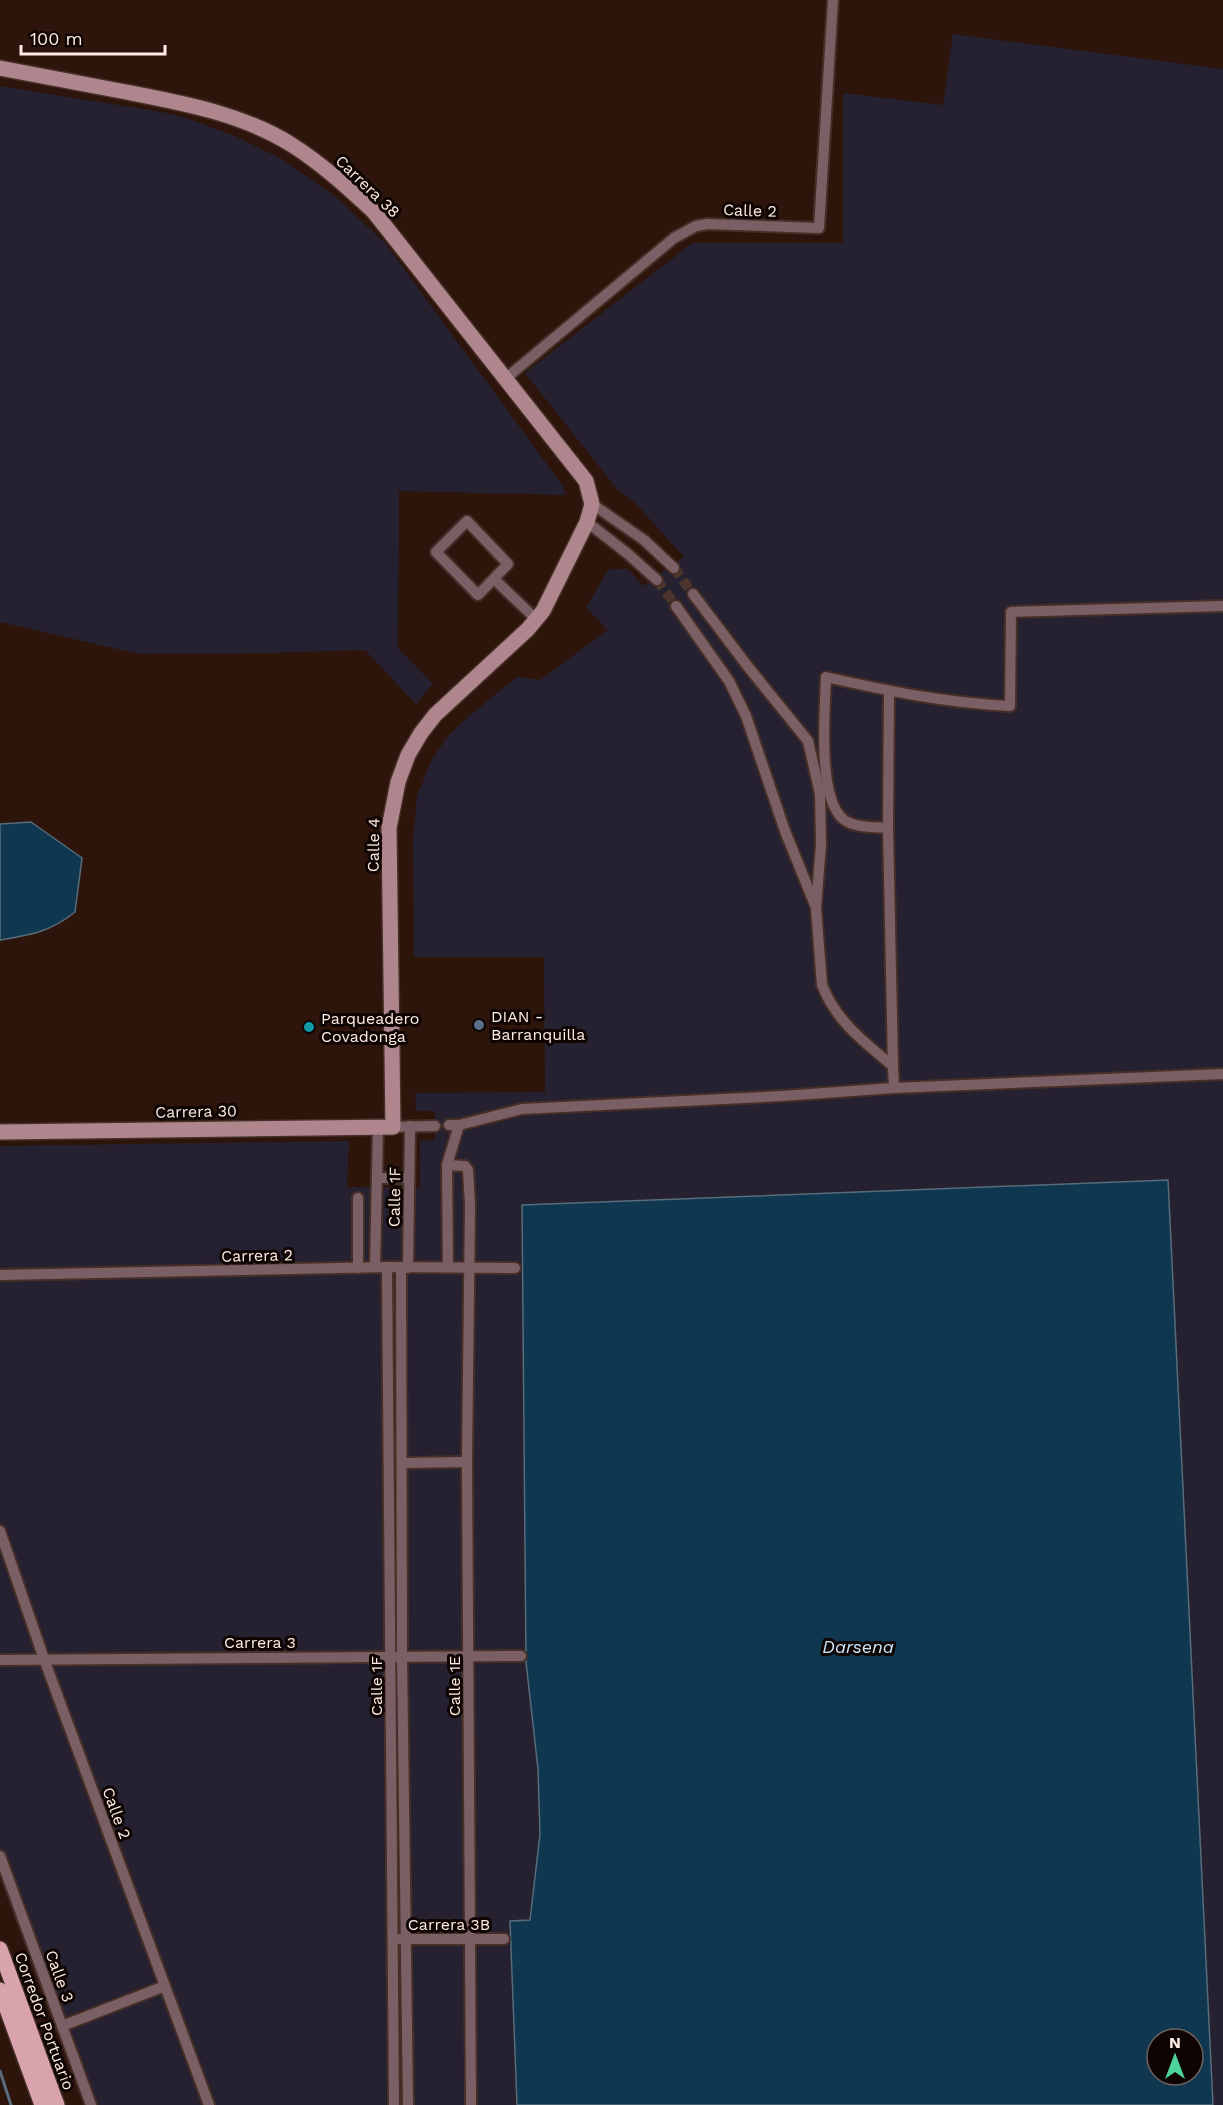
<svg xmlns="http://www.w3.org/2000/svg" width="1223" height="2105" font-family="'Work Sans',sans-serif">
	<rect width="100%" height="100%" fill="#2d150c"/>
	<g fill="#252130">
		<polygon points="953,34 1223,69 1223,2105 1213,2105 1168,1181 522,1205 526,1662 538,1769 540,1834 530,1921 510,1921 516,2105 84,2105 0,1878 0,1146 349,1141 347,1187 420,1188 420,1141 435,1140 435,1111 416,1111 415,1093 545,1092 544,957 414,957 413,840 417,797 431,761 448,736 469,716 517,677 540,680 608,630 586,608 606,573 611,569 628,569 643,586 684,557 636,504 617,489 525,373 692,243 843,243 843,93 943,105"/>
		<polygon points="0,86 162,112 189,119 235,136 282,159 335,196 385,243 563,486 566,495 399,491 398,648 433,684 416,704 365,650 269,653 139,654 0,622"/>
	</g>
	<g fill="#0f374f" stroke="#576d7c" stroke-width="1.5" fill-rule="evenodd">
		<path d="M31,822L82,858L75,912C50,932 31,935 0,940V824Z"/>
		<path d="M1168,1180L1213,2105H517L510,1921L530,1920L540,1834L538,1769L526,1662L522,1205ZM1157,2039H1193V2075H1157Z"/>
	</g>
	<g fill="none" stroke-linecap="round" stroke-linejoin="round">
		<polyline stroke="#576d7c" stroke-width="3" points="0,2071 11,2105"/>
		<g stroke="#4c352d" stroke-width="10" stroke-dasharray="10 5" stroke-linecap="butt">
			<polyline points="674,568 693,594"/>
			<polyline points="657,580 676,606"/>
		</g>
		<g stroke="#462f26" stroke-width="14">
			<g id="street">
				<polyline points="505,379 674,238 696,226 708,224 819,228 833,0"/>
				<polyline points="592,504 644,540 674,568"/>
				<polygon points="467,521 508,564 478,595 436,552"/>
				<polyline points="587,522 628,554 657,580"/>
				<polyline points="494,579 537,620"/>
				<path d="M693,594L749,668L808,741L820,794L821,844L816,908L822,985C836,1021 864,1042 893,1066L894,1088"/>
				<polyline points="676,606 729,681 746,716 785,831 815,905"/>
				<polyline points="889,691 888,828 893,1066"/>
				<path d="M888,828C874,827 854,828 843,819C817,797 825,709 826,677C887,691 947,703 1010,706L1011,612L1223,606"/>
				<polyline points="449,1125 459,1125 522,1109 782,1096 894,1088 1223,1074"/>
				<polyline points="393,1127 435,1126"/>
				<polyline points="447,1165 465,1166 468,1170 470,1205 467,1462 471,2105"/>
				<polyline points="378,1178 409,1178"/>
				<polyline points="375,1267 378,1127"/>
				<polyline points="387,1267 394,2105"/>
				<polyline points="401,1267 402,1656 408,2105"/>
				<polyline points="448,1267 447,1165 459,1125"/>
				<polyline points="358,1268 358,1198"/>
				<polyline points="408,1268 410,1126"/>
				<polyline points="0,1275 387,1267 515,1268"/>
				<polyline points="402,1463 467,1462"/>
				<polyline points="0,1531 44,1659 209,2105"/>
				<polyline points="0,1660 521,1656"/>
				<polyline points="0,1856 91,2105"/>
				<polyline points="399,1939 504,1939"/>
				<polyline points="62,2026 165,1986"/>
			</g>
		</g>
		<g stroke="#462f26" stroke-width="18">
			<path id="secondary" d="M0,68C42,76 84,84 126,92C183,103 243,114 292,145C322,164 348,188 374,212L586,481L592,504L587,522L543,611L528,629L435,715L421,733L408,755L398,782L389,828L393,1127L0,1132"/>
		</g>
		<g stroke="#462f26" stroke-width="18">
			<g id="primary">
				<polyline points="0,1949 57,2105"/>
				<polyline points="0,1990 42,2105"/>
			</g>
		</g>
		<use href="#street" stroke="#7a6064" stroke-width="10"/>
		<use href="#secondary" stroke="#af868d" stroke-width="15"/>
		<use href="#primary" stroke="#d9a3ad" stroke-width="15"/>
	</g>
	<circle fill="#5c6f8a" stroke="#0e0503" stroke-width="2" cx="479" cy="1025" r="6"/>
	<circle fill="#0f9aa8" stroke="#0e0503" stroke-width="2" cx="309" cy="1027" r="6"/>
	<g text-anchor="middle" stroke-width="6" stroke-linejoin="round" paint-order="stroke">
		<g font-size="16" fill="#feece5" stroke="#0e0503">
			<text transform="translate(368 186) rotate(44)" y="6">Carrera 38</text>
			<text transform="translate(750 210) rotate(2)" y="6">Calle 2</text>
			<text transform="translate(373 845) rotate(-89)" y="6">Calle 4</text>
			<text transform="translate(196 1111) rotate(-1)" y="6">Carrera 30</text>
			<text transform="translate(394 1197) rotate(-89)" y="6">Calle 1F</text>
			<text transform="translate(257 1255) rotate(-1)" y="6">Carrera 2</text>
			<text x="260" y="1648">Carrera 3</text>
			<text transform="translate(376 1686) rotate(-90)" y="6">Calle 1F</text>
			<text transform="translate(454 1686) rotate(-90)" y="6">Calle 1E</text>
			<text transform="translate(117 1813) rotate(70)" y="6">Calle 2</text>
			<text x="449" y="1930">Carrera 3B</text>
			<text transform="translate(60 1976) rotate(70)" y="6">Calle 3</text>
			<text transform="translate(45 2021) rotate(70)" y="6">Corredor Portuario</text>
		</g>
		<g font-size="16" fill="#feece5" stroke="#0e0503" text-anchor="start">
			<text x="491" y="1022">DIAN -<tspan x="491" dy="18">Barranquilla</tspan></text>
			<text x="321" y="1024">Parqueadero<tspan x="321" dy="18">Covadonga</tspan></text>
		</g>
		<g font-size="18" font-style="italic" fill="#cbe8fd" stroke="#0e0503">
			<text x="858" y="1653">Darsena</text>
		</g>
	</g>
	<g transform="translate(1175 2057)"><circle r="28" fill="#0e0503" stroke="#6e615d" stroke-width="1.5"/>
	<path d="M0-4.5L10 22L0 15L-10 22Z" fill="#4cd49b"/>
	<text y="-9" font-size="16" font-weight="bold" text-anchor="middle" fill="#feece5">N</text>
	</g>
	<path d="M21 45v9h144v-9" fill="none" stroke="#feece5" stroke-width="3"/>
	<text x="30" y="45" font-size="18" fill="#feece5" stroke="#0e0503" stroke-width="4.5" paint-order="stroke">100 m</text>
</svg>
